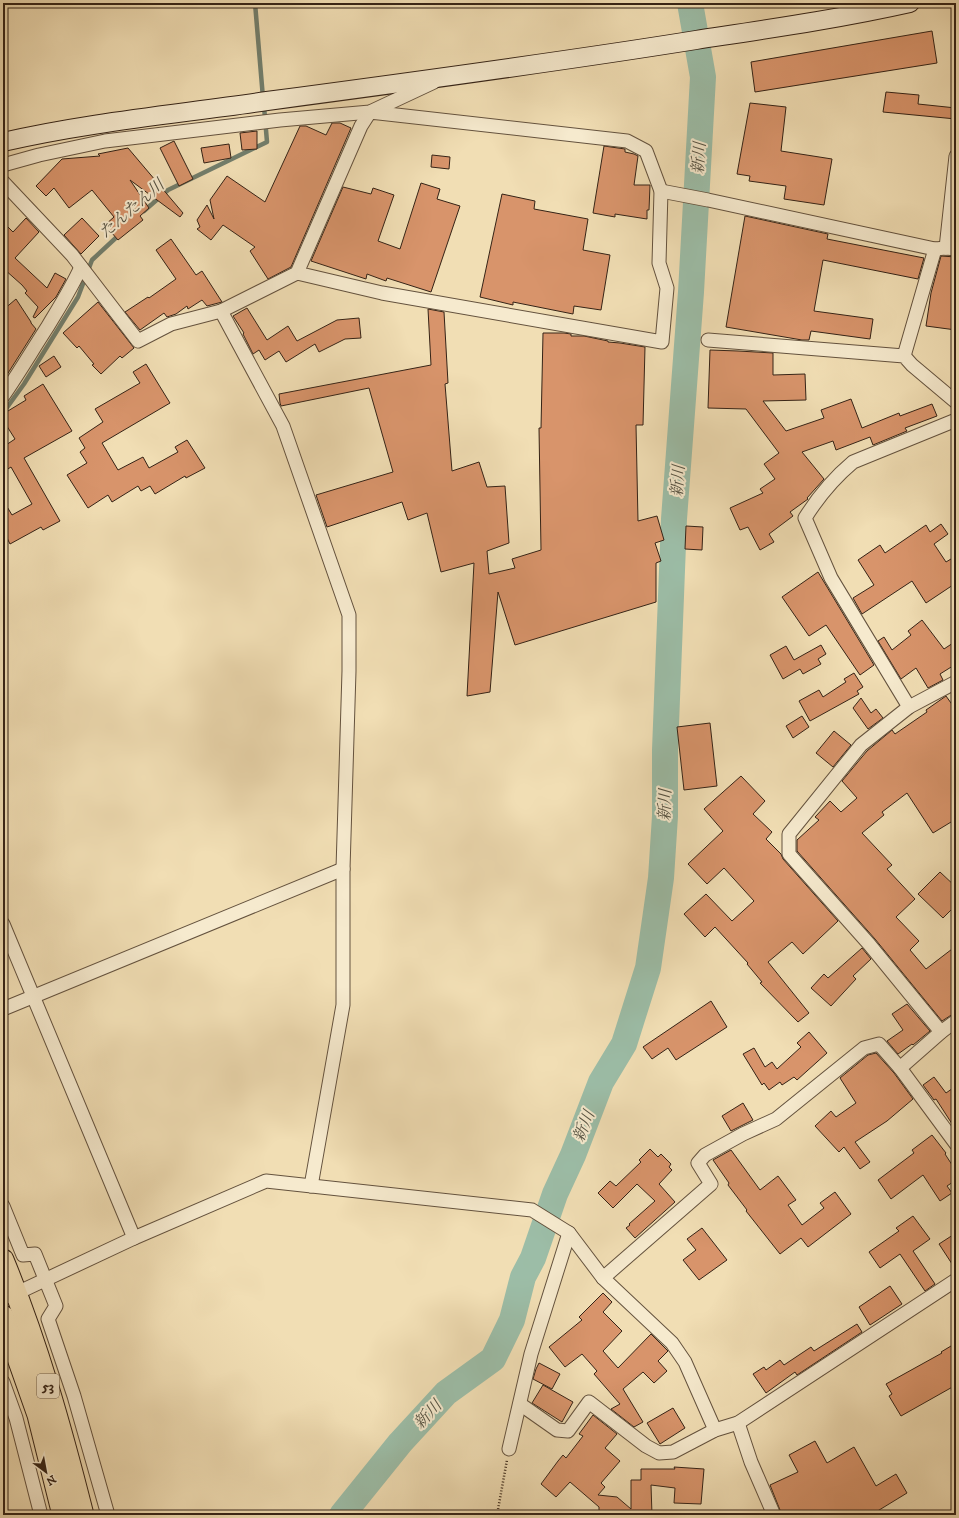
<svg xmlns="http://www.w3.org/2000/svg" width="959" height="1518" font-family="'IM FELL DW Pica','Noto Serif JP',serif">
	<rect width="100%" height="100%" fill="#f1deb4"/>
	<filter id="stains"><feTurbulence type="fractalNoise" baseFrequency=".005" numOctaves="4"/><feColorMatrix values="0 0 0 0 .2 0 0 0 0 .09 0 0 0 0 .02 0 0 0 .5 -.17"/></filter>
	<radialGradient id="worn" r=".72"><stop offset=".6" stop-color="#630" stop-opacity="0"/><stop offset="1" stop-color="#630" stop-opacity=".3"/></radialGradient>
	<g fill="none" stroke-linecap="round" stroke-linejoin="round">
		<g stroke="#737f6d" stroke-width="4.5">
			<polyline points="255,3 263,98"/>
			<polyline points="144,211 168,190 267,142 264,106"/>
			<polyline points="3,413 24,384 78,297 92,260 120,234"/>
		</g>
		<polyline stroke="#9cbda7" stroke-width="26" points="342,1515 400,1443 446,1393 493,1359 512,1320 523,1277 533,1258 555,1194 573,1155 601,1082 624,1044 648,968 661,878 665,816 665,750 674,519 691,292 703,77 690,3"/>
	</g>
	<g fill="#d8946b" stroke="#352316">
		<polygon points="932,31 937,63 755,92 751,62"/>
		<polygon points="886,92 919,95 918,104 956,108 956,119 883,112"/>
		<polygon points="750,103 786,107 781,151 832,159 824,205 784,199 786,186 749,181 750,176 737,174"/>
		<polygon points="332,123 340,123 351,128 291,267 268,279 250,251 255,247 223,225 211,240 197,229 200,227 197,220 207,205 214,219 210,200 227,176 265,202 300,126 306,126 326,135"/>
		<polygon points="257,131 257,149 242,150 240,133"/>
		<polygon points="174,141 193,179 179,186 160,148"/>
		<polygon points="229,144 231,158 204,163 201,148"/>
		<polygon points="604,146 625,149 625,152 634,154 638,156 634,185 650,185 649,210 647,210 647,219 615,214 615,217 593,213"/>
		<polygon points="128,148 183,213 180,217 130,180 149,208 140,216 143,220 118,240 105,225 114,217 92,190 69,208 54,188 46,196 36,186 62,159 100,156 98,154"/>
		<polygon points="432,155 450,157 449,169 431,167"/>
		<polygon points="421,183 440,189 437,199 460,206 431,292 387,278 386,281 367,274 366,279 311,261 343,187 371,194 373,188 394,195 378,241 400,249"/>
		<polygon points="502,194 535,201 534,209 588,219 583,250 610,255 601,310 574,306 573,314 513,302 513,305 480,297"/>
		<polygon points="745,216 828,234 827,239 924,258 918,279 823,260 814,311 873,319 870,339 811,331 809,340 802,340 726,327"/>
		<polygon points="26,218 39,232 15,258 47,288 55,273 66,279 56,297 35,318 33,317 38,307 25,293 27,291 22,285 4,269 3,270 3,222 13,232"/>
		<polygon points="82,218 99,236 81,254 64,235"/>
		<polygon points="171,239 196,275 202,271 222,302 207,306 202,300 188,309 187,306 176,314 167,317 164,313 140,330 125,312 148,297 149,298 176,279 156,250"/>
		<polygon points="941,256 956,257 956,330 926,326 931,293"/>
		<polygon points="16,299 31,322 31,323 36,329 3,381 3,310"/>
		<polygon points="98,302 134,348 122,358 120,356 101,374 92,365 94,364 79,346 77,348 63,333"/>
		<polygon points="247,308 267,340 288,326 297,341 337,320 359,318 361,338 345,339 319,352 315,344 286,362 279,351 265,360 259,350 253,354 243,334 244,333 233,316"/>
		<polygon points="428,309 444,312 448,383 445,384 452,471 479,462 487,487 505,486 509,543 487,551 489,574 515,568 512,559 541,550 539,428 541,428 543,333 564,333 571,334 571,336 584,336 608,341 608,342 620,343 645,347 643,425 636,425 638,521 657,516 664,540 655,543 661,561 656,563 656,602 515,645 498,592 490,692 467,696 474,563 441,572 427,513 408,520 402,502 327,527 316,495 393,472 369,388 281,406 280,403 279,394 431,365"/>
		<polygon points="710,350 738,351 773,353 773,375 805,374 806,400 763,401 786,431 824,418 821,410 851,399 862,428 899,413 900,416 932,404 937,416 905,428 907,431 873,445 870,437 836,450 833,441 802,452 824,479 807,498 808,499 790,512 793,516 769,534 774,542 760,550 748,527 740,530 730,508 763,493 760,489 775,479 764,464 779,453 746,409 708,408"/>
		<polygon points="54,356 61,367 46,377 39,366"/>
		<polygon points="146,364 170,403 102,443 118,470 143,457 149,468 178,452 175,447 187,440 205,468 186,478 185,476 155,494 150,486 141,491 138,486 112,502 108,495 88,508 67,475 87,463 80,452 85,448 79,438 103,422 95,409 140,383 133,372"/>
		<polygon points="43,384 72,431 24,458 60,521 43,530 41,527 10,544 7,538 3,540 3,500 12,515 32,504 11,467 3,472 3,447 15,439 3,420 3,414 26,400 24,396"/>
		<polygon points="941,524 948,534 934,544 946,562 956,556 956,583 926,603 912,581 862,614 853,598 874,585 858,560 880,545 885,553 926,525 930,532"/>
		<polygon points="686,526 703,527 702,550 685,549"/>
		<polygon points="818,572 874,665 860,675 826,625 809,636 782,597"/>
		<polygon points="922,620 944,649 956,641 956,664 940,674 943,680 928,688 916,668 901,679 878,641 884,637 892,650 911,635 908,631"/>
		<polygon points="821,645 826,654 818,659 821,664 803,674 800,669 783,679 770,655 786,646 794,660"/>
		<polygon points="854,673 863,687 857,691 859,694 810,721 799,701 819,690 823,697 846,682 844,679"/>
		<polygon points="946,696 956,710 956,819 933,833 907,793 882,812 884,815 862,833 892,865 887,869 915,899 896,917 919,941 910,950 926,969 956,946 956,1012 942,1021 875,939 797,851 797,840 819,820 815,817 830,801 841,812 857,798 842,781 867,751 892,730 895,734 927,712 926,710"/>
		<polygon points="861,698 871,713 876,709 883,718 868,729 853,708"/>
		<polygon points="802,716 809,727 793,738 786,726"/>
		<polygon points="710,723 717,786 684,790 677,727"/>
		<polygon points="834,731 851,745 833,767 816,753"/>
		<polygon points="741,776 765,801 753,814 772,832 766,839 781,854 783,859 838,921 803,954 792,942 768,962 809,1013 798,1022 760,983 762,982 747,964 748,963 715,927 705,937 684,914 706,894 732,921 754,901 724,868 707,884 688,864 723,831 704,809"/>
		<polygon points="940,872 956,887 956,905 943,918 918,894"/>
		<polygon points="862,948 871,959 853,976 856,979 831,1006 811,988 824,974 828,978"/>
		<polygon points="711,1001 727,1027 676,1060 668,1048 652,1059 643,1047"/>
		<polygon points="907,1004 930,1031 913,1045 912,1044 898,1054 887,1041 903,1030 892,1014"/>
		<polygon points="809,1032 827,1053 797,1080 794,1077 782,1085 780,1082 769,1090 764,1083 762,1085 743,1054 754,1048 765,1067 772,1062 777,1069 801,1047 797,1043"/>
		<polygon points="876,1053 894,1073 913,1099 887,1121 855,1142 870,1162 860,1169 844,1147 839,1152 815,1126 831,1111 836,1117 856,1103 840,1078 868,1055"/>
		<polygon points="934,1077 946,1093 956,1086 956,1130 936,1099 934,1100 923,1085"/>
		<polygon points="743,1103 753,1120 731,1131 722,1116"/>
		<polygon points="932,1135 946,1153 945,1154 956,1171 956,1180 947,1186 952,1193 940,1201 923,1175 891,1199 878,1180 914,1153 912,1150"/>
		<polygon points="650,1149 658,1157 661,1154 671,1164 669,1167 672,1170 659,1184 675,1202 635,1238 626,1228 630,1225 629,1224 655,1201 637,1184 613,1208 598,1193 610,1181 616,1186 641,1162 639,1160"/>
		<polygon points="731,1150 760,1190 778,1176 796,1200 788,1205 802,1225 824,1208 820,1203 835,1192 851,1214 808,1247 801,1238 780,1254 746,1211 747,1210 728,1185 729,1183 713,1160"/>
		<polygon points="913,1216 930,1239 913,1251 935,1284 925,1291 900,1254 880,1268 869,1252 899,1231 896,1228"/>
		<polygon points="702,1228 727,1260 699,1280 683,1260 696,1250 687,1239"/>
		<polygon points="956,1233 956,1270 939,1244"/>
		<polygon points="890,1286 902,1304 870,1325 859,1307"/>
		<polygon points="603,1293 612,1302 603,1312 622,1331 603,1351 618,1368 651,1334 668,1351 658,1361 667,1371 654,1383 643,1372 623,1389 643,1422 634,1427 611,1409 620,1404 594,1374 597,1371 582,1354 565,1367 549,1347 582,1320 579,1317"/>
		<polygon points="857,1324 862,1332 797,1375 795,1372 766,1393 753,1374 764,1367 766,1370 780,1360 784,1365 811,1347 814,1351"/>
		<polygon points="956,1343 956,1372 952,1374 956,1381 956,1385 901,1416 889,1396 892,1394 886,1384 942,1353 941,1352"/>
		<polygon points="539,1363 560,1374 552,1389 533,1379 536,1369"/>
		<polygon points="543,1385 573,1402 562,1422 532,1403"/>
		<polygon points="673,1408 685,1428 660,1444 647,1423"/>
		<polygon points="593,1415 617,1434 605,1448 620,1461 601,1483 605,1487 598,1495 617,1497 631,1509 631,1480 641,1480 641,1469 675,1469 674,1467 704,1469 701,1504 674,1503 675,1488 651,1485 652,1515 614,1515 614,1513 599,1511 599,1507 570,1482 556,1497 541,1484 558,1461 563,1455 566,1458 583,1436 579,1434"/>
		<polygon points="815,1441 827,1463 854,1447 876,1486 896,1474 907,1493 871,1515 782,1515 770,1485 798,1472 789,1455"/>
	</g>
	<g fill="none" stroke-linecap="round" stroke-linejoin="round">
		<g stroke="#64523e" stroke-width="15">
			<g id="street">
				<polyline points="3,165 39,155 105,141 280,120 370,112 434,82"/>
				<polyline points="3,182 72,255 138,341 171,324 221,311 297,273 382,293 662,342 667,288 659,263 661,191 646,151 627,141 370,112 361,126 297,273"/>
				<polyline points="661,191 708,200 935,249 946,248 956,249"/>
				<polyline points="946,248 956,156"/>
				<polyline points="221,311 283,426 349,615 349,671 343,869 343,1005 311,1186"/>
				<polyline points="708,340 904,356 912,365 956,402"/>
				<polyline points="904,356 935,249"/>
				<path d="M3,396C19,373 33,349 48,326C60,306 72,287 81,267"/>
				<path d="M909,707L831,578L805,518C818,497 834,478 853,462L956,420"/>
				<polyline points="3,924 134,1238"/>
				<polyline points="3,1009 343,869"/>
				<polyline points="956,1021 941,1032 900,1068 956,1144"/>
				<polyline points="941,1032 869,944 789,854 789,834 861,745 909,707 956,682"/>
				<polyline points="3,1206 23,1255 35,1254 56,1306 48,1319 74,1396 108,1515"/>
				<polyline points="603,1278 711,1184 698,1163 705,1155 743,1134 776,1119 864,1048 879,1044 900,1068"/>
				<polyline points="3,1298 17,1293 134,1238 266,1181 532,1210 569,1233 603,1278 672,1343 685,1362 715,1430"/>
				<polyline points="3,1382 16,1418 41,1515"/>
				<polyline points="520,1404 557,1430 568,1431 589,1402 646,1446 659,1453 673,1452 715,1430 738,1423 956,1280"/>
				<polyline points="738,1423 751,1462 774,1515"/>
				<polyline points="509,1449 531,1354 569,1233"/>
			</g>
		</g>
		<g stroke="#352316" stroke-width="20">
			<path id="secondary" d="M3,142C90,122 179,114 267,101C410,82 553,63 696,40C768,29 839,19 910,3"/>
		</g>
		<g stroke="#352316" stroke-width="23">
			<g id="primary">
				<path d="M3,1260C37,1342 61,1428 83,1515"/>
				<polyline points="3,1316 38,1415 63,1515"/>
			</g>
		</g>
		<polyline stroke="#352316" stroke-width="2.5" stroke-dasharray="1 2" stroke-linecap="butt" points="497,1515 507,1460"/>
		<use href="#street" stroke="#f6eace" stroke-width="13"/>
		<use href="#secondary" stroke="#f6eace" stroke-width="18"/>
		<use href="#primary" stroke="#f1deb4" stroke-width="21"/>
	</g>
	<g text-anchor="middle" stroke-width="4" stroke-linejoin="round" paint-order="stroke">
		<rect fill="#f6eace" stroke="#6f5f4d" stroke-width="1" x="37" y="1374" width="22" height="24" rx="3"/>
		<g font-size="14" font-weight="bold" fill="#352316">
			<text x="48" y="1391">53</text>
		</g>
		<g font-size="16" font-style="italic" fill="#545142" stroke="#f6eace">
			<text transform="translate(698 158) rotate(-86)" y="6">新川</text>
			<text transform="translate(131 208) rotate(-41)" y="6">たんたん川</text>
			<text transform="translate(677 481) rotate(-86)" y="6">新川</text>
			<text transform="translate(664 805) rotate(-88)" y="6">新川</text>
			<text transform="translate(583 1126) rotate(-68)" y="6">新川</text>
			<text transform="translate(427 1414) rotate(-47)" y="6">新川</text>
		</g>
	</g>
	<rect width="959" height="1518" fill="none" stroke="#f1deb4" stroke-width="16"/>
	<rect x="4" y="4" width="951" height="1510" fill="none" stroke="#352316" stroke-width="2"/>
	<rect x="8" y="8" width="943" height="1502" fill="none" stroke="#352316"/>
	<g transform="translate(46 1472) rotate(148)" stroke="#f6eace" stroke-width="3" paint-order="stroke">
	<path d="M0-3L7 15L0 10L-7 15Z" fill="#352316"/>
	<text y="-6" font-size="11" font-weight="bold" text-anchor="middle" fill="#352316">N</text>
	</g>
	<rect width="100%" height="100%" filter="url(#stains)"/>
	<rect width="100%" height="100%" fill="url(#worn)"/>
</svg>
